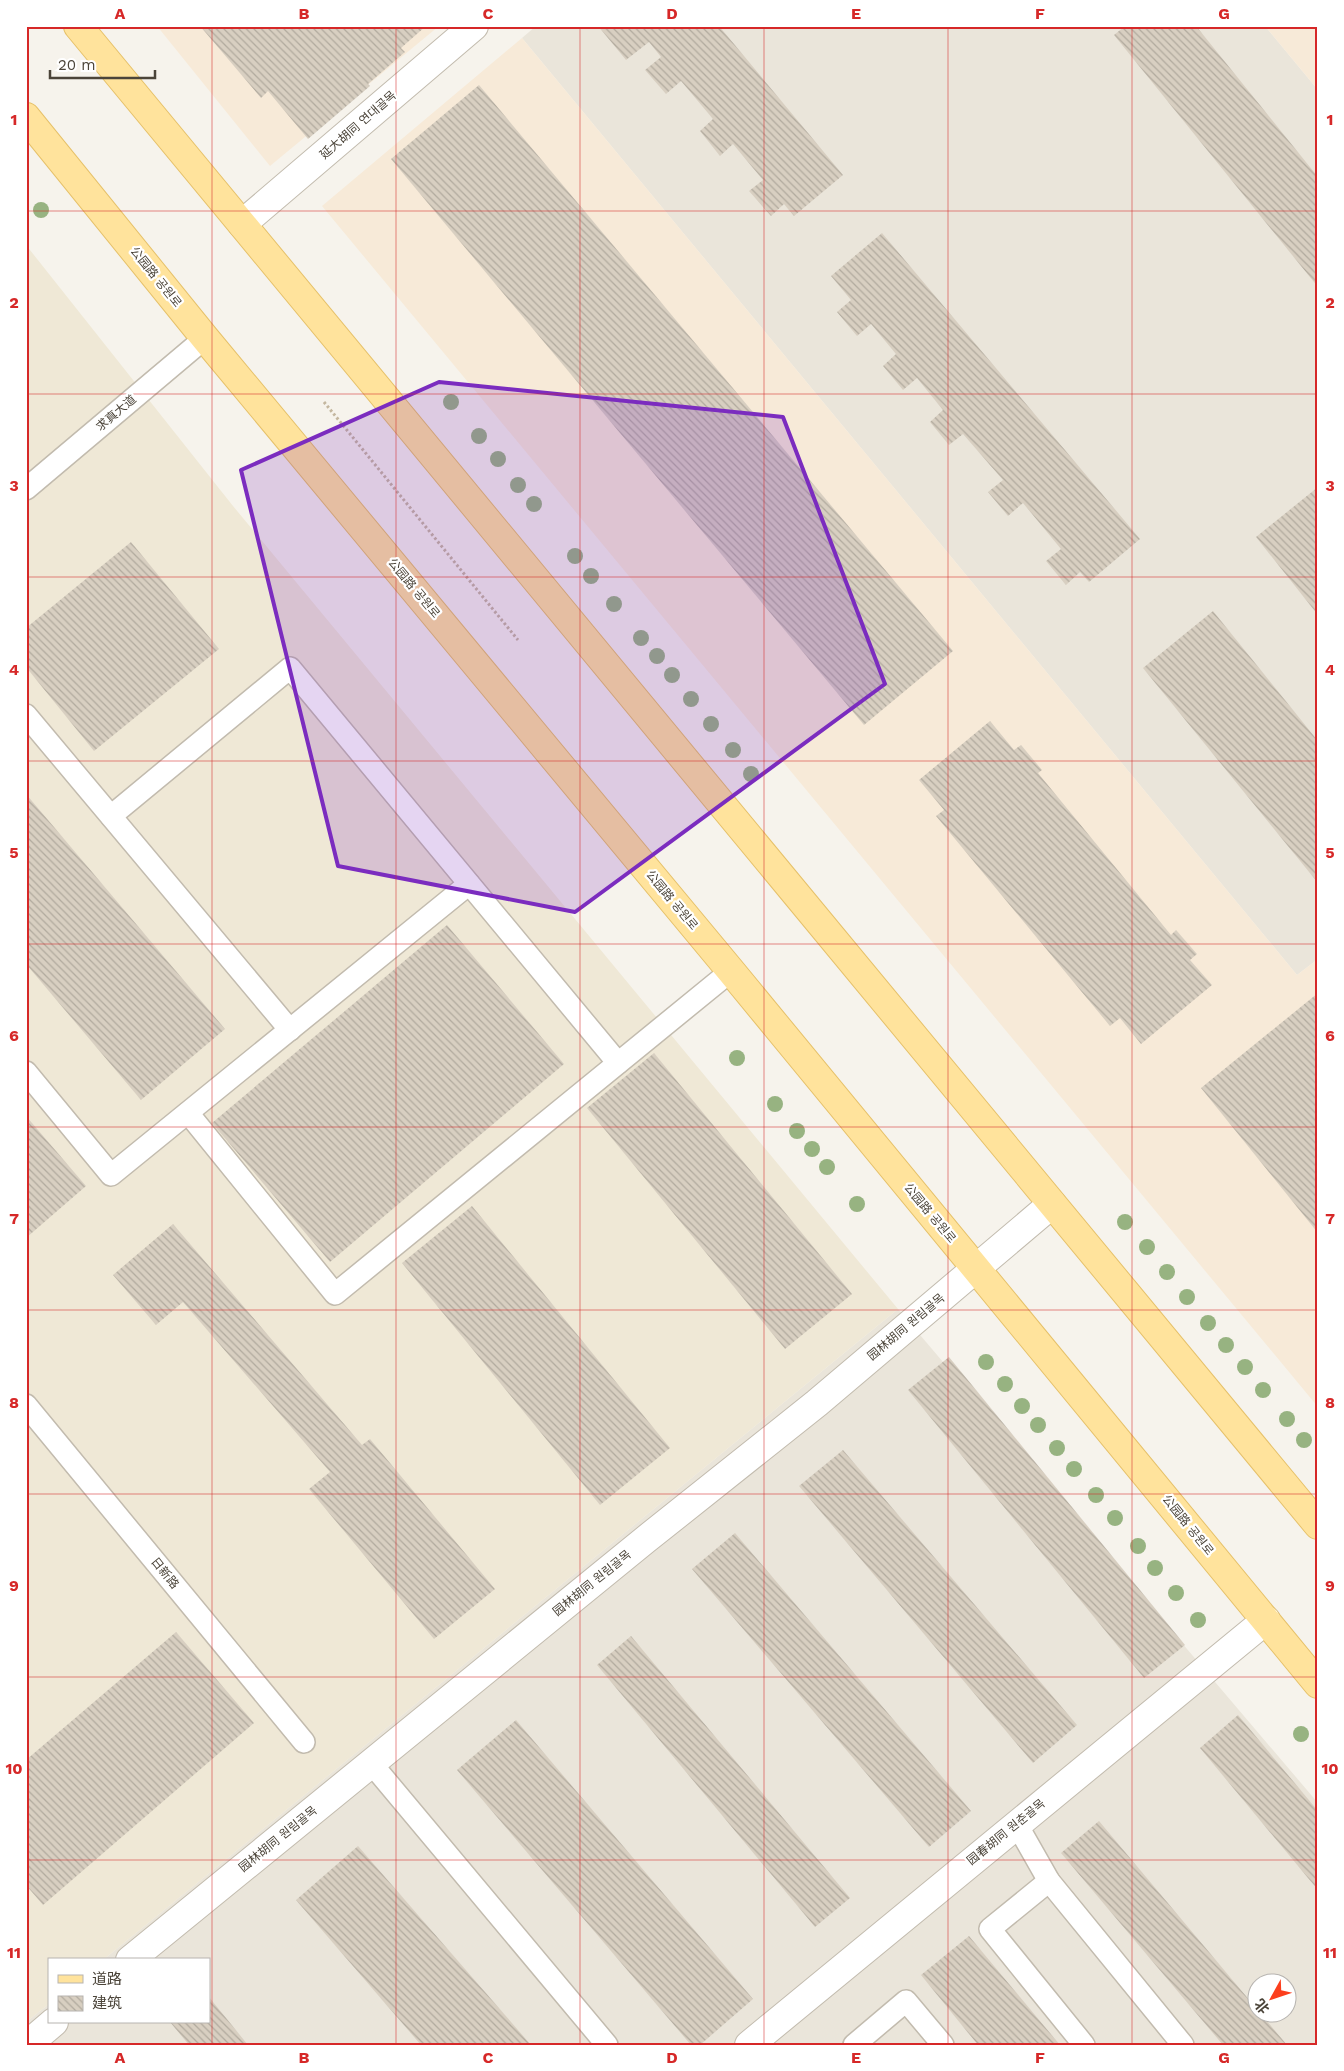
<svg xmlns="http://www.w3.org/2000/svg" width="1344" height="2071" font-family="'Work Sans','Noto Sans SC','Noto Sans KR',sans-serif">
	<defs>
		<pattern id="building-back-hatch" width="6" height="6" patternUnits="userSpaceOnUse" patternTransform="scale(1.25)"><rect width="6" height="6" fill="#d8cfc1"/><path d="M-1 5l2 2M0 0l6 6M5-1l2 2" fill="none" stroke="#b1aa9e"/></pattern>
	</defs>
	<rect width="100%" height="100%" fill="#f6f3ec"/>
	<g fill="#eae5da" fill-rule="evenodd">
		<polygon points="536,26 1265,26 1318,90 1318,959 1297,975 522,38"/>
		<path d="M898,1309L1318,1803V2045H26V2022L49,2004V2022H209V1960H103ZM1256,1984H1286V2014H1256Z"/>
	</g>
	<g fill="#f7ead8">
		<polygon points="157,26 439,26 270,166"/>
		<polygon points="1265,26 1318,26 1318,90"/>
		<polygon points="522,38 1297,975 1318,959 1318,1407 322,206"/>
	</g>
	<polygon fill="#efe8d6" points="26,245 233,506 898,1309 103,1960 49,1960 49,2004 26,2022"/>
	<g fill="url(#building-back-hatch)">
		<polygon points="200,26 426,26 401,48 405,52 368,84 370,86 308,139 268,91 261,98"/>
		<polygon points="598,26 719,26 843,175 794,216 784,204 771,216 749,191 763,180 733,144 720,156 700,131 713,119 681,81 666,94 645,70 661,57 649,42 626,60"/>
		<polygon points="1125,26 1196,26 1318,177 1318,287 1114,35"/>
		<polygon points="479,85 953,651 864,725 391,159"/>
		<polygon points="882,233 1140,539 1089,582 1080,572 1066,585 1046,561 1061,549 1023,503 1008,516 988,492 1003,480 963,434 949,445 930,422 943,410 917,378 903,390 883,366 896,354 871,324 857,336 837,312 851,300 831,276"/>
		<polygon points="1318,487 1318,615 1256,537"/>
		<polygon points="131,542 219,649 94,751 26,667 26,628"/>
		<polygon points="1213,611 1318,741 1318,883 1143,668"/>
		<polygon points="990,721 1014,750 1021,745 1042,770 1038,773 1171,935 1176,930 1197,954 1190,960 1212,985 1141,1044 1120,1018 1110,1026 936,816 944,810 919,780"/>
		<polygon points="26,794 225,1029 141,1100 26,964"/>
		<polygon points="447,925 564,1064 330,1262 212,1123"/>
		<polygon points="1318,993 1318,1233 1201,1088"/>
		<polygon points="654,1053 852,1294 785,1349 587,1108"/>
		<polygon points="26,1116 86,1186 26,1238"/>
		<polygon points="472,1206 670,1448 600,1505 402,1263"/>
		<polygon points="173,1224 362,1445 370,1439 495,1589 434,1639 309,1489 330,1472 183,1302 156,1325 113,1275"/>
		<polygon points="949,1357 1185,1645 1144,1678 908,1390"/>
		<polygon points="843,1450 1077,1725 1033,1763 799,1486"/>
		<polygon points="735,1533 971,1811 929,1847 692,1569"/>
		<polygon points="176,1632 254,1723 43,1905 26,1885 26,1760"/>
		<polygon points="631,1636 850,1898 815,1927 597,1665"/>
		<polygon points="1238,1715 1318,1811 1318,1890 1200,1748"/>
		<polygon points="516,1720 753,1999 700,2045 691,2045 457,1770"/>
		<polygon points="1099,1821 1256,2008 1256,2014 1261,2014 1287,2045 1223,2045 1061,1853"/>
		<polygon points="358,1846 531,2045 421,2045 296,1900"/>
		<polygon points="969,1936 1060,2045 978,2045 921,1975"/>
		<polygon points="209,1997 248,2045 189,2045 170,2022 209,2022"/>
	</g>
	<g fill="none" stroke-linecap="round" stroke-linejoin="round">
		<g stroke="#c2bbae" stroke-width="24">
			<g id="service">
				<polyline points="26,489 205,338"/>
				<polyline points="26,715 290,1030"/>
				<polyline points="111,816 290,668 618,1063"/>
				<polyline points="26,1072 111,1175 469,884"/>
				<polyline points="188,1113 335,1294 731,971"/>
				<polyline points="26,1405 304,1742"/>
				<polyline points="371,1763 607,2045"/>
				<polyline points="1016,1823 1049,1881 1183,2045"/>
				<polyline points="1049,1881 990,1929 1084,2045"/>
				<polyline points="854,2045 906,2001 943,2045"/>
			</g>
		</g>
		<g stroke="#c2bbae" stroke-width="30">
			<g id="minor">
				<polyline points="242,224 474,26"/>
				<polyline points="130,1960 645,1540 817,1403 1052,1204"/>
				<polyline points="27,2045 54,2022"/>
				<polyline points="749,2045 1266,1620"/>
			</g>
		</g>
		<g stroke="#e6c16a" stroke-width="30">
			<g id="primary">
				<polyline points="78,26 1318,1525"/>
				<polyline points="26,117 205,338 731,971 1318,1684"/>
			</g>
		</g>
		<polyline stroke="#c4b79f" stroke-width="3" stroke-dasharray="2.5 2.5" stroke-linecap="butt" points="324,402 518,640"/>
		<use href="#service" stroke="#fff" stroke-width="21"/>
		<use href="#minor" stroke="#fff" stroke-width="28"/>
		<use href="#primary" stroke="#ffe39c" stroke-width="28"/>
	</g>
	<g fill="#97b381">
		<circle cx="41" cy="210" r="8"/>
		<circle cx="451" cy="402" r="8"/>
		<circle cx="479" cy="436" r="8"/>
		<circle cx="498" cy="459" r="8"/>
		<circle cx="518" cy="485" r="8"/>
		<circle cx="534" cy="504" r="8"/>
		<circle cx="575" cy="556" r="8"/>
		<circle cx="591" cy="576" r="8"/>
		<circle cx="614" cy="604" r="8"/>
		<circle cx="641" cy="638" r="8"/>
		<circle cx="657" cy="656" r="8"/>
		<circle cx="672" cy="675" r="8"/>
		<circle cx="691" cy="699" r="8"/>
		<circle cx="711" cy="724" r="8"/>
		<circle cx="733" cy="750" r="8"/>
		<circle cx="751" cy="774" r="8"/>
		<circle cx="737" cy="1058" r="8"/>
		<circle cx="775" cy="1104" r="8"/>
		<circle cx="797" cy="1131" r="8"/>
		<circle cx="812" cy="1149" r="8"/>
		<circle cx="827" cy="1167" r="8"/>
		<circle cx="857" cy="1204" r="8"/>
		<circle cx="1125" cy="1222" r="8"/>
		<circle cx="1147" cy="1247" r="8"/>
		<circle cx="1167" cy="1272" r="8"/>
		<circle cx="1187" cy="1297" r="8"/>
		<circle cx="1208" cy="1323" r="8"/>
		<circle cx="1226" cy="1345" r="8"/>
		<circle cx="986" cy="1362" r="8"/>
		<circle cx="1245" cy="1367" r="8"/>
		<circle cx="1005" cy="1384" r="8"/>
		<circle cx="1263" cy="1390" r="8"/>
		<circle cx="1022" cy="1406" r="8"/>
		<circle cx="1287" cy="1419" r="8"/>
		<circle cx="1038" cy="1425" r="8"/>
		<circle cx="1304" cy="1440" r="8"/>
		<circle cx="1057" cy="1448" r="8"/>
		<circle cx="1074" cy="1469" r="8"/>
		<circle cx="1096" cy="1495" r="8"/>
		<circle cx="1115" cy="1518" r="8"/>
		<circle cx="1138" cy="1546" r="8"/>
		<circle cx="1155" cy="1568" r="8"/>
		<circle cx="1176" cy="1593" r="8"/>
		<circle cx="1198" cy="1620" r="8"/>
		<circle cx="1301" cy="1734" r="8"/>
	</g>
	<path fill="#7b2cbf" fill-opacity="0.2" stroke="#7b2cbf" stroke-width="4" stroke-linejoin="round" d="M439,382L783,417L885,684L575,912L338,866L241,470Z"/>
	<path fill="none" stroke="#d62828" stroke-width="1" stroke-opacity="0.55" d="M212,26V2045M396,26V2045M580,26V2045M764,26V2045M948,26V2045M1132,26V2045M26,211H1318M26,394H1318M26,577H1318M26,761H1318M26,944H1318M26,1127H1318M26,1310H1318M26,1494H1318M26,1677H1318M26,1860H1318"/>
	<g text-anchor="middle" stroke-width="4.5" stroke-linejoin="round" paint-order="stroke">
		<g font-size="12" fill="#4b4439" stroke="#fff">
			<text transform="translate(358 125) rotate(-41)" y="4">延大胡同 연대골목</text>
			<text transform="translate(156 277) rotate(51)" y="4">公园路 공원로</text>
			<text transform="translate(116 413) rotate(-40)" y="4">求真大道</text>
			<text transform="translate(414 588) rotate(50)" y="4">公园路 공원로</text>
			<text transform="translate(672 900) rotate(50)" y="4">公园路 공원로</text>
			<text transform="translate(930 1213) rotate(50)" y="4">公园路 공원로</text>
			<text transform="translate(906 1327) rotate(-40)" y="4">园林胡同 원림골목</text>
			<text transform="translate(1188 1525) rotate(51)" y="4">公园路 공원로</text>
			<text transform="translate(165 1573) rotate(51)" y="4">日新路</text>
			<text transform="translate(592 1583) rotate(-39)" y="4">园林胡同 원림골목</text>
			<text transform="translate(1006 1832) rotate(-39)" y="4">园春胡同 원춘골목</text>
			<text transform="translate(278 1839) rotate(-39)" y="4">园林胡同 원림골목</text>
		</g>
	</g>
	<rect width="1344" height="2071" fill="none" stroke="#ffffff" stroke-width="55"/>
	<rect x="48" y="1958" width="162" height="65" fill="#ffffff" stroke="#b7b4b0"/>
	<rect x="58" y="1975" width="25" height="8" fill="#ffe39c" stroke="#b7b4b0"/>
	<text x="92" y="1984" font-size="15" fill="#4b4439">道路</text>
	<rect x="58" y="1996" width="25" height="15" fill="url(#building-back-hatch)" stroke="#b7b4b0"/>
	<text x="92" y="2008" font-size="15" fill="#4b4439">建筑</text>
	<g transform="translate(1272 1998) rotate(230)"><circle r="24" fill="#ffffff" stroke="#b7b4b0"/>
	<path d="M0-4L9 19L0 12L-9 19Z" fill="#fc3f1d"/>
	<text y="-8" font-size="14" font-weight="bold" text-anchor="middle" fill="#4b4439">北</text>
	</g>
	<path d="M50 70v8h105v-8" fill="none" stroke="#4b4439" stroke-width="2.5"/>
	<text x="58" y="70" font-size="15" fill="#4b4439" stroke="#ffffff" stroke-width="4" paint-order="stroke">20 m</text>
	<rect x="28" y="28" width="1288" height="2016" fill="none" stroke="#d62828" stroke-width="2"/>
	<g font-size="16" text-anchor="middle" font-weight="bold" fill="#d62828">
		<text x="120" y="19">A</text>
		<text x="304" y="19">B</text>
		<text x="488" y="19">C</text>
		<text x="672" y="19">D</text>
		<text x="856" y="19">E</text>
		<text x="1040" y="19">F</text>
		<text x="1224" y="19">G</text>
		<text x="14" y="125">1</text>
		<text x="1330" y="125">1</text>
		<text x="14" y="308">2</text>
		<text x="1330" y="308">2</text>
		<text x="14" y="491">3</text>
		<text x="1330" y="491">3</text>
		<text x="14" y="675">4</text>
		<text x="1330" y="675">4</text>
		<text x="14" y="858">5</text>
		<text x="1330" y="858">5</text>
		<text x="14" y="1041">6</text>
		<text x="1330" y="1041">6</text>
		<text x="14" y="1224">7</text>
		<text x="1330" y="1224">7</text>
		<text x="14" y="1408">8</text>
		<text x="1330" y="1408">8</text>
		<text x="14" y="1591">9</text>
		<text x="1330" y="1591">9</text>
		<text x="14" y="1774">10</text>
		<text x="1330" y="1774">10</text>
		<text x="14" y="1958">11</text>
		<text x="1330" y="1958">11</text>
		<text x="120" y="2063">A</text>
		<text x="304" y="2063">B</text>
		<text x="488" y="2063">C</text>
		<text x="672" y="2063">D</text>
		<text x="856" y="2063">E</text>
		<text x="1040" y="2063">F</text>
		<text x="1224" y="2063">G</text>
	</g>
</svg>
